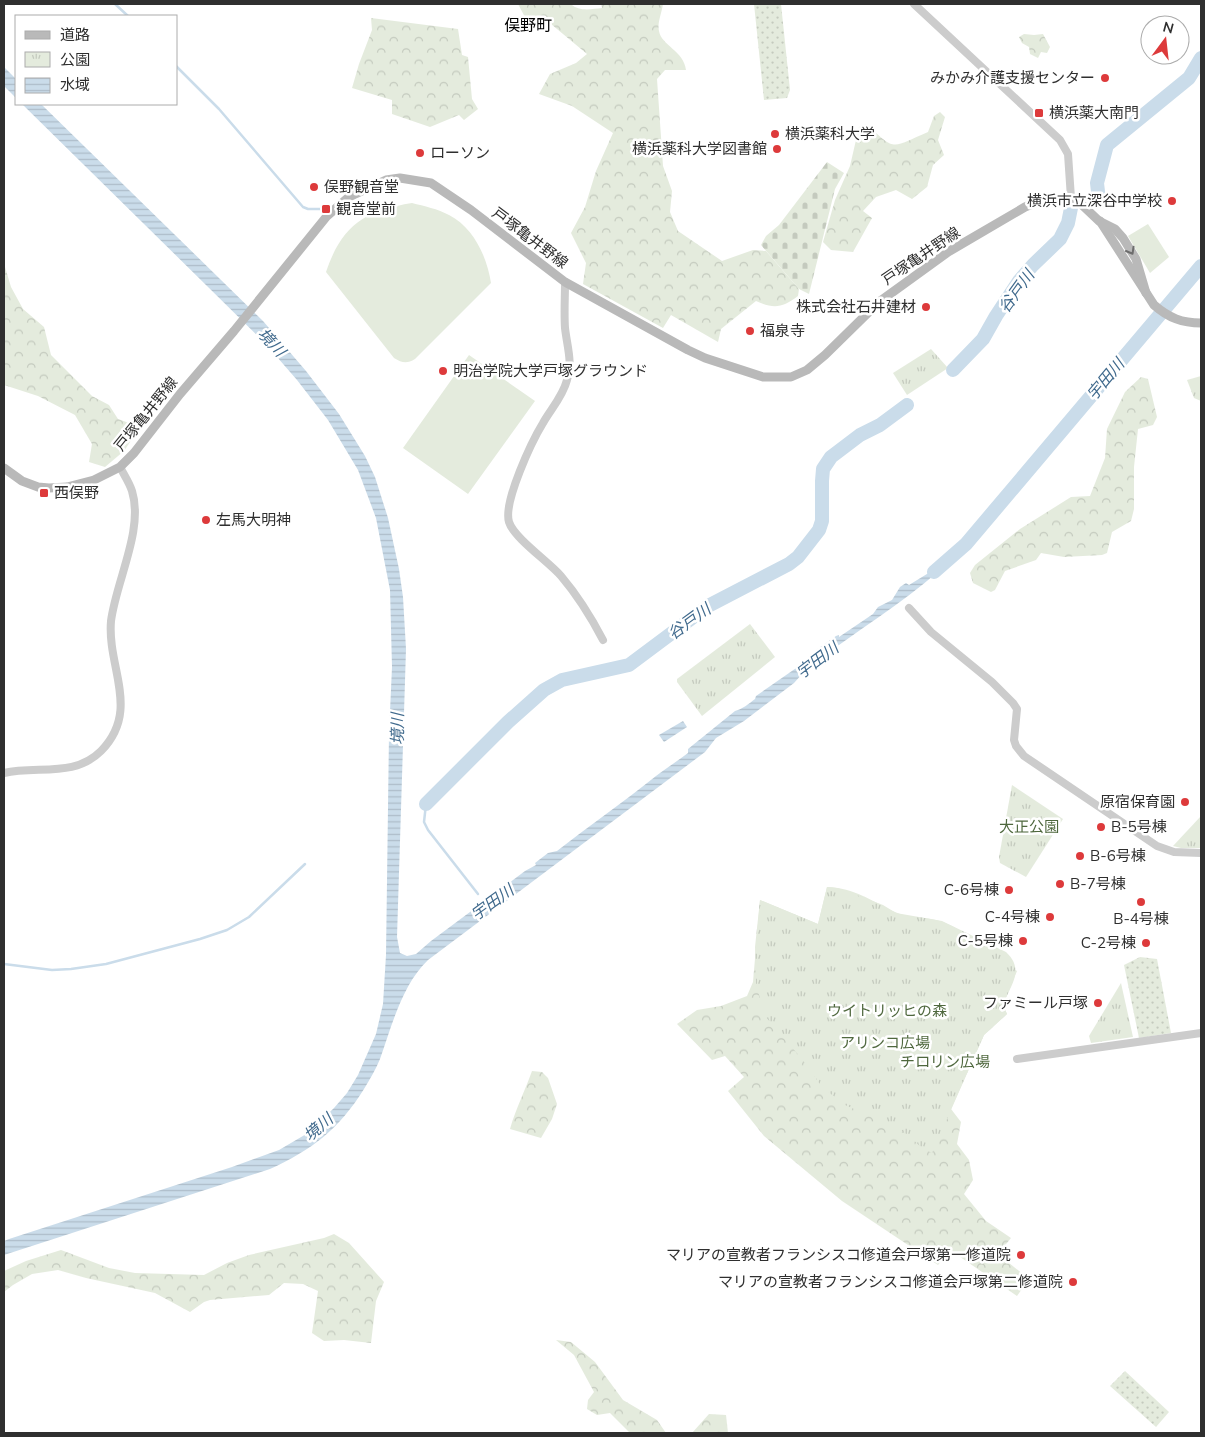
<svg xmlns="http://www.w3.org/2000/svg" width="1205" height="1437" font-family="Mulish,'Noto Sans JP',sans-serif">
	<defs>
		<pattern id="grass-dots" width="8" height="8" patternUnits="userSpaceOnUse" patternTransform="scale(1.25)"><rect width="8" height="8" fill="#e4ebdd"/><path d="M2 2h.1M6 6h.1" fill="none" stroke="#c4cabe" stroke-width="1.8" stroke-linecap="round"/></pattern>
		<pattern id="forest-crowns" width="20" height="18" patternUnits="userSpaceOnUse" patternTransform="scale(1.25)"><rect width="20" height="18" fill="#e4ebdd"/><path d="M2 6a3 3 0 1 1 6 0M12 15a3 3 0 1 1 6 0" fill="none" stroke="#c4cabe"/></pattern>
		<pattern id="cemetery-stones" width="16" height="16" patternUnits="userSpaceOnUse" patternTransform="scale(1.25)"><rect width="16" height="16" fill="#e4ebdd"/><path d="M2 7V4a2 2 0 0 1 4 0v3zM10 15v-3a2 2 0 0 1 4 0v3z" fill="#c4cabe"/></pattern>
		<pattern id="park-tufts" width="24" height="20" patternUnits="userSpaceOnUse" patternTransform="scale(1.25)"><rect width="24" height="20" fill="#e4ebdd"/><path d="M3 7l-1-3M5 7V3M7 7l1-3M15 17l-1-3M17 17v-4M19 17l1-3" fill="none" stroke="#c4cabe"/></pattern>
		<pattern id="water-rules" width="6" height="5" patternUnits="userSpaceOnUse" patternTransform="scale(1.25)"><rect width="6" height="5" fill="#cadcea"/><path d="M0 2.5h6" fill="none" stroke="#aebdc9"/></pattern>
	</defs>
	<rect width="100%" height="100%" fill="#fff"/>
	<g fill="url(#grass-dots)">
		<polygon points="754,4 781,4 790,90 787,98 764,100"/>
		<polygon points="1140,957 1157,959 1171,1033 1139,1038 1124,965"/>
		<polygon points="1125,1371 1169,1412 1156,1427 1110,1386"/>
	</g>
	<g fill="url(#forest-crowns)">
		<path d="M518,4H571C579,12 592,9 602,8L601,4H663C662,12 657,23 659,31C661,45 684,51 686,70H665L657,79L663,166L672,191L670,212L678,231L722,261L753,250L766,251L799,289L798,296C782,308 774,309 756,301L721,329L718,342L671,315L663,328L583,284L586,263L571,233L585,207L596,171L613,133L572,106L539,94L550,74L576,63L587,54L551,24L539,19H526Z"/>
		<polygon points="371,18 458,29 462,55 468,57 472,99 478,109 464,120 459,115 430,127 392,114 392,100 352,88 359,64 372,30"/>
		<polygon points="1024,34 1034,35 1043,34 1050,47 1047,53 1041,52 1038,58 1030,54 1029,47 1022,43 1019,37"/>
		<path d="M940,112L945,117L938,140L944,155L933,165L927,187L912,199L896,190L876,197L863,211L872,218L853,252L831,250L823,242L835,200L850,166L859,127L867,124C896,153 892,147 928,132L934,116Z"/>
		<polygon points="4,247 5,267 11,287 23,309 44,327 51,355 92,396 109,405 118,419 140,427 124,451 105,467 89,462 92,444 75,415 38,396 4,385"/>
		<polygon points="1141,377 1148,379 1157,417 1153,425 1138,429 1134,467 1134,509 1131,521 1112,532 1107,553 1102,555 1064,557 1041,553 1036,560 1005,571 995,590 991,592 973,583 970,573 975,565 1020,529 1071,497 1090,496 1105,458 1107,429 1125,392"/>
		<path d="M827,887C855,888 871,901 895,912C909,919 928,916 943,922C966,931 996,957 1017,971L1003,1005L1007,1014L984,1035L951,1109L961,1122L957,1144L969,1160L973,1180L964,1194L986,1221L1011,1238L998,1254L1029,1279L1017,1296L950,1250L938,1265L842,1201L764,1136L728,1091L744,1077L725,1056L712,1060L677,1024L697,1010L721,1006L747,996L753,982L760,900L818,924Z"/>
		<path d="M532,1071L542,1072L548,1078L557,1104L552,1119L541,1138L510,1129C516,1108 525,1091 532,1071Z"/>
		<polygon points="334,1234 349,1243 384,1282 376,1301 371,1343 344,1340 324,1341 312,1333 318,1291 303,1284 284,1283 269,1295 210,1300 204,1302 190,1312 155,1293 86,1278 58,1270 32,1274 13,1285 4,1292 4,1271 26,1261 61,1250 109,1268 135,1273 204,1275 227,1263 249,1255 324,1238"/>
		<polygon points="556,1340 571,1342 595,1362 623,1400 657,1420 666,1433 630,1433 610,1413 597,1415 587,1409 588,1400 594,1392 574,1355"/>
		<polygon points="709,1414 726,1415 728,1433 692,1433"/>
	</g>
	<polygon fill="url(#cemetery-stones)" points="827,162 844,173 835,189 809,294 799,289 761,245 766,236 779,225"/>
	<g fill="url(#park-tufts)">
		<polygon points="931,349 948,368 907,395 893,373"/>
		<polygon points="1201,376 1201,401 1194,398 1187,380"/>
		<polygon points="750,624 775,657 702,716 677,682 677,679"/>
		<polygon points="1012,785 1063,819 1026,877 1000,863 999,857"/>
		<polygon points="1201,816 1201,848 1181,848 1173,846"/>
		<path d="M827,887L838,888L883,905L896,913L942,921L1006,952C1025,970 1011,984 1003,1005L1007,1014L984,1035L932,1153L922,1148L908,1135L886,1123L845,1105L822,1087L802,1059L765,1016L756,984L755,947L760,900L818,924Z"/>
		<polygon points="1121,983 1133,1037 1091,1043 1089,1036"/>
	</g>
	<g fill="#e4ebdd">
		<path d="M412,203C424,206 438,209 449,215C474,228 487,257 491,283L415,359C407,364 402,363 394,358L326,272C342,225 364,211 412,203Z"/>
		<polygon points="1148,224 1169,257 1150,273 1128,236"/>
		<polygon points="469,355 535,401 468,494 403,448"/>
	</g>
	<g fill="url(#water-rules)">
		<polygon points="4,67 16,79 16,98 4,86"/>
		<path d="M22,104H41L263,321L306,371L339,414L365,456L375,477L388,518L399,569L403,597L406,649L397,937L400,953L407,956L416,954L431,941L525,871L536,865L535,863L548,853L557,851C590,825 624,802 656,776C666,768 678,761 688,753V749L735,711C741,710 750,703 755,699L756,696L802,664L815,657L816,650L836,636L839,635V637L873,614L878,607L892,600L900,587L906,583L909,585L953,558C916,594 873,620 832,650L825,658L820,660L803,673L794,683L744,721L716,738L705,752L428,960C402,985 392,1025 380,1059C376,1069 370,1079 364,1089C339,1129 312,1150 270,1169L4,1255V1241L9,1239L232,1167L279,1150L308,1133L334,1108L347,1093L358,1075L376,1034L383,1004L386,955L389,734L392,667L390,590L376,518L358,470L328,420L297,380L264,342Z"/>
		<polygon points="683,721 687,727 664,742 659,735"/>
	</g>
	<g fill="none" stroke-linecap="round" stroke-linejoin="round">
		<g stroke="#cadcea" stroke-width="2.5">
			<polyline points="115,4 128,16"/>
			<polyline points="176,66 219,109 303,207 308,209 323,209"/>
			<polyline points="426,804 424,822 428,830 478,894"/>
			<polyline points="4,964 52,970 71,969 106,964 200,939 227,930 249,917 305,864"/>
		</g>
		<g stroke="#cadcea" stroke-width="14">
			<polyline points="1099,200 1097,183 1107,145 1189,78 1201,58"/>
			<polyline points="953,370 983,339 996,316 1019,281 1033,265 1060,239 1068,223 1071,208"/>
			<polyline points="934,572 966,544 1201,266"/>
			<polyline points="426,804 508,722 544,690 562,680 629,665 708,606 789,564 798,557 819,530 822,521 822,481 823,469 831,457 860,435 880,425 907,405"/>
		</g>
		<g stroke="#ccc" stroke-width="8">
			<polyline points="914,4 1060,140 1068,154 1071,198"/>
			<path d="M565,282C565,298 564,313 565,328C567,346 573,363 567,380C563,396 551,409 543,423C532,441 503,502 509,522C514,538 549,562 561,576C578,596 591,617 603,640"/>
			<polyline points="909,608 931,632 992,682 1013,703 1017,709 1014,740 1016,746 1024,756 1157,846 1174,852 1201,853"/>
			<path d="M4,773C37,765 74,778 101,751C141,710 107,668 111,621C116,581 144,530 132,491C129,482 124,475 120,467"/>
			<polyline points="1017,1059 1201,1033"/>
		</g>
		<g stroke="#b9b9b9" stroke-width="9">
			<path d="M1100,221L1154,305C1169,318 1182,323 1201,323"/>
			<polyline points="4,468 22,481 38,487 49,488 67,487 94,480 120,467 134,453 180,394 234,331 327,216 349,197 386,180 400,178 431,183 471,210 565,282 688,350 705,358 763,377 791,377 807,370 825,355 879,302 948,252 1025,207 1047,198 1071,198 1080,203 1099,221 1115,229 1123,238 1136,259 1146,293"/>
		</g>
	</g>
	<defs><path id="oneway-chevron" d="M-2-3.5L2.5 0L-2 3.5" fill="none" stroke-width="1.6" stroke-linecap="round" stroke-linejoin="round" transform="scale(1.25)"/></defs>
	<use stroke="#6d6d6d" href="#oneway-chevron" transform="translate(1131 251) rotate(60)"/>
	<g fill="#dd3a3b" stroke="#fff" stroke-width="2">
		<circle cx="1105" cy="78" r="5"/>
		<rect x="1034" y="108" width="10" height="10" rx="2.5"/>
		<circle cx="775" cy="134" r="5"/>
		<circle cx="777" cy="149" r="5"/>
		<circle cx="420" cy="153" r="5"/>
		<circle cx="314" cy="187" r="5"/>
		<circle cx="1172" cy="201" r="5"/>
		<rect x="321" y="204" width="10" height="10" rx="2.5"/>
		<circle cx="926" cy="307" r="5"/>
		<circle cx="750" cy="331" r="5"/>
		<circle cx="443" cy="371" r="5"/>
		<rect x="39" y="488" width="10" height="10" rx="2.5"/>
		<circle cx="206" cy="520" r="5"/>
		<circle cx="1185" cy="802" r="5"/>
		<circle cx="1101" cy="827" r="5"/>
		<circle cx="1080" cy="856" r="5"/>
		<circle cx="1060" cy="884" r="5"/>
		<circle cx="1009" cy="890" r="5"/>
		<circle cx="1141" cy="902" r="5"/>
		<circle cx="1050" cy="917" r="5"/>
		<circle cx="1023" cy="941" r="5"/>
		<circle cx="1146" cy="943" r="5"/>
		<circle cx="1098" cy="1003" r="5"/>
		<circle cx="1021" cy="1255" r="5"/>
		<circle cx="1073" cy="1282" r="5"/>
	</g>
	<g text-anchor="middle" stroke-width="5" stroke-linejoin="round" paint-order="stroke">
		<g font-size="15" fill="#2f2f2f" stroke="#fff" text-anchor="end">
			<text x="1095" y="83">みかみ介護支援センター</text>
			<text x="1049" y="118" text-anchor="start">横浜薬大南門</text>
			<text x="785" y="139" text-anchor="start">横浜薬科大学</text>
			<text x="767" y="154">横浜薬科大学図書館</text>
			<text x="430" y="158" text-anchor="start">ローソン</text>
			<text x="324" y="192" text-anchor="start">俣野観音堂</text>
			<text x="1162" y="206">横浜市立深谷中学校</text>
			<text x="336" y="214" text-anchor="start">観音堂前</text>
			<text x="916" y="312">株式会社石井建材</text>
			<text x="760" y="336" text-anchor="start">福泉寺</text>
			<text x="453" y="376" text-anchor="start">明治学院大学戸塚グラウンド</text>
			<text x="54" y="498" text-anchor="start">西俣野</text>
			<text x="216" y="525" text-anchor="start">左馬大明神</text>
			<text x="1175" y="807">原宿保育園</text>
			<text x="1111" y="832" text-anchor="start">B-5号棟</text>
			<text x="1090" y="861" text-anchor="start">B-6号棟</text>
			<text x="1070" y="889" text-anchor="start">B-7号棟</text>
			<text x="999" y="895">C-6号棟</text>
			<text x="1040" y="922">C-4号棟</text>
			<text x="1141" y="924" text-anchor="middle">B-4号棟</text>
			<text x="1013" y="946">C-5号棟</text>
			<text x="1136" y="948">C-2号棟</text>
			<text x="1088" y="1008">ファミール戸塚</text>
			<text x="1011" y="1260">マリアの宣教者フランシスコ修道会戸塚第一修道院</text>
			<text x="1063" y="1287">マリアの宣教者フランシスコ修道会戸塚第二修道院</text>
		</g>
		<g font-size="15" fill="#2f2f2f" stroke="#fff">
			<text transform="translate(530 238) rotate(37)" y="5">戸塚亀井野線</text>
			<text transform="translate(921 256) rotate(-34)" y="5">戸塚亀井野線</text>
			<text transform="translate(146 414) rotate(-51)" y="5">戸塚亀井野線</text>
		</g>
		<g font-size="15" fill="#4f683e" stroke="#fff">
			<text x="1029" y="832">大正公園</text>
			<text x="887" y="1016">ウイトリッヒの森</text>
			<text x="885" y="1048">アリンコ広場</text>
			<text x="945" y="1067">チロリン広場</text>
		</g>
		<g font-size="16" fill="#000" stroke="#fff">
			<text x="528" y="31">俣野町</text>
		</g>
		<g font-size="16" font-style="italic" fill="#406a8d" stroke="#fff">
			<text transform="translate(1016 291) rotate(-54)" y="6">谷戸川</text>
			<text transform="translate(272 342) rotate(47)" y="6">境川</text>
			<text transform="translate(1105 379) rotate(-50)" y="6">宇田川</text>
			<text transform="translate(689 621) rotate(-36)" y="6">谷戸川</text>
			<text transform="translate(817 660) rotate(-37)" y="6">宇田川</text>
			<text transform="translate(397 729) rotate(-90)" y="6">境川</text>
			<text transform="translate(492 902) rotate(-36)" y="6">宇田川</text>
			<text transform="translate(318 1127) rotate(-41)" y="6">境川</text>
		</g>
	</g>
	<rect width="1205" height="1437" fill="none" stroke="#2f2f2f" stroke-width="10"/>
	<rect x="15" y="15" width="162" height="90" fill="#ffffff" stroke="#acacac"/>
	<rect x="25" y="31" width="25" height="8" fill="#b9b9b9" stroke="#acacac"/>
	<text x="60" y="40" font-size="15" fill="#2f2f2f">道路</text>
	<rect x="25" y="52" width="25" height="15" fill="url(#park-tufts)" stroke="#acacac"/>
	<text x="60" y="65" font-size="15" fill="#2f2f2f">公園</text>
	<rect x="25" y="78" width="25" height="15" fill="url(#water-rules)" stroke="#acacac"/>
	<text x="60" y="90" font-size="15" fill="#2f2f2f">水域</text>
	<g transform="translate(1165 40) rotate(15)"><circle r="24" fill="#ffffff" stroke="#acacac"/>
	<path d="M0-4L9 19L0 12L-9 19Z" fill="#dd3a3b"/>
	<text y="-8" font-size="14" font-weight="bold" text-anchor="middle" fill="#2f2f2f">N</text>
	</g>
</svg>
